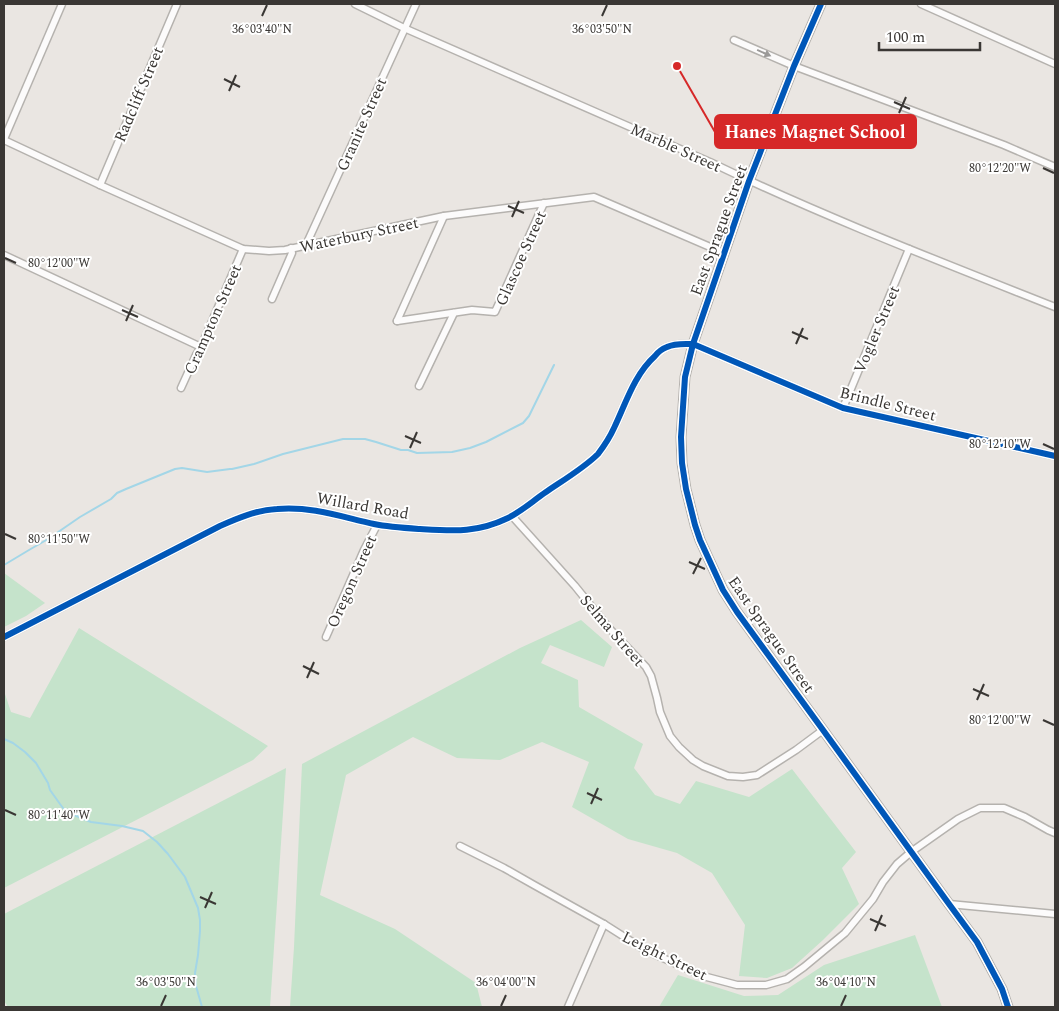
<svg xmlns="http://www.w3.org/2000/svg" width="1059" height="1011" font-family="Spectral,serif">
	<rect width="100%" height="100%" fill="#eae6e2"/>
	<g fill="#c5e3cb">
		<polygon points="4,573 45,603 26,616 4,627"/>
		<polygon points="581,620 612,647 604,667 550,645 541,663 578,680 579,707 643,744 634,768 655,795 680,804 696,781 749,797 792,769 856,852 842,868 859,904 823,940 792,968 767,978 739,976 745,925 712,873 677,853 628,839 572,807 589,762 542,742 500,760 457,758 413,737 346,775 320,895 395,929 476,983 482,1007 290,1007 294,947 302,764 520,648"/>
		<polygon points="79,628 268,746 253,760 4,888 4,691 11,712 30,718"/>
		<polygon points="286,768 270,1007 8,1007 4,1001 4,914"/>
		<polygon points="915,935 942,1007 659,1007 678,975 744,996 778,995 824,965"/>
	</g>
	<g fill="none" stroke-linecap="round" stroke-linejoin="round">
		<g stroke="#a3d6e7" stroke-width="2">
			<polyline points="4,565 29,550 48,539 80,517 111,499 117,493 126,489 175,469 182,468 207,472 230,469 232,469 254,464 283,454 343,439 365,439 376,442 401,450 408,450 417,453 452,452 470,448 486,442 523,423 529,416 554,365"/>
			<polyline points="4,739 13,743 25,752 36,763 48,783 50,790 60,804 63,808 74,815 91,822 122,826 143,831 157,842 168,854 185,877 198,908 200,920 200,931 198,955 195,973 196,986 202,1007"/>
		</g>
		<g stroke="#b5b2ae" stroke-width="9">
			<g id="street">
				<path d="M355,4L404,28L710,162C822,216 939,261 1055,307"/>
				<polyline points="921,4 1055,64"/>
				<polyline points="734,40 794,66 1004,145 1055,167"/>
				<polyline points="4,139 62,4"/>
				<polyline points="4,140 100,185 243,249 269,251 285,250 444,216 594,197 724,253"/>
				<polyline points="100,185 177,4"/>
				<polyline points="306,245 416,4"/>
				<polyline points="4,255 201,347"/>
				<polyline points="272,299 292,253 291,248"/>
				<polyline points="397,321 472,310 495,312 544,203"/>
				<polyline points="397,321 444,216"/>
				<polyline points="419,386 454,313"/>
				<polyline points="181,388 196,355 201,347 243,249"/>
				<polyline points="843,408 909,249"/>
				<polyline points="512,516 575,586 609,628 646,667 651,676 657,698 660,712 670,736 679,747 693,760 703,766 728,776 743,777 757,775 796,750 823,730"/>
				<path d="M4,637L220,526C238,518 257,510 277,509C312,506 342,517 374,524C389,527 405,528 420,529C454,531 477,533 508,518C522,511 534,500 546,492C562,481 584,468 598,454C604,446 610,437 614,428C626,403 634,375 655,356C658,352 662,349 667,347C675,343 684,344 693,344L843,408L1055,456"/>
				<polyline points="326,637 364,550 377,525"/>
				<polyline points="460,846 504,868 534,885 604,924 645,950 703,976 737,985 766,985 787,979 804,967 845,933 873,899 883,882 897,864 911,852 958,819 980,808 1004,808 1025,817 1048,830 1055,833"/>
				<polyline points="949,904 1055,914"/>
				<polyline points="568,1007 604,924"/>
			</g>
		</g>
		<g stroke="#b5b2ae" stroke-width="11">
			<polyline id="secondary" points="821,4 794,66 749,181 693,344 685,377 681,437 682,463 686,489 695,525 700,540 723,590 737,612 823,730 949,904 977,942 1002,989 1008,1007"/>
		</g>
		<use href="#street" stroke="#fcfbfb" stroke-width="6"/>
		<use href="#secondary" stroke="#fcfbfb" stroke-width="9"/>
		<g stroke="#fff" stroke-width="9">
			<g id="cycleway">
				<polyline points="821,4 794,66 749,181 693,344 685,377 681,437 682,463 686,489 695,525 700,540 723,590 737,612 823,730 949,904 977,942 1002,989 1008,1007"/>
				<path d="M4,637L220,526C238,518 257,510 277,509C312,506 342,517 374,524C389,527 405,528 420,529C454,531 477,533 508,518C522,511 534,500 546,492C562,481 584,468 598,454C604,446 610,437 614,428C626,403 634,375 655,356C658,352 662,349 667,347C675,343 684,344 693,344L843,408L1055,456"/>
			</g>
		</g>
		<use href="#cycleway" stroke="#0057b8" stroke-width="6"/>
	</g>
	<defs><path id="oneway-solid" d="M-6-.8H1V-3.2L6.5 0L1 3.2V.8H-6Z" transform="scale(1.25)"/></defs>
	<use fill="#9b9998" href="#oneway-solid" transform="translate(764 53) rotate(24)"/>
	<path fill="none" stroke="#3a3734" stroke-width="2" d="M262,16L267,5M602,16L607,5M224,79L240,87M229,91L236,75M894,102L910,109M899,113L906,97M1043,168L1054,173M508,206L524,213M512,217L519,201M5,258L16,263M122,310L138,317M126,321L133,305M792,332L808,339M796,344L803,328M405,436L421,443M1043,444L1054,449M410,448L417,432M5,534L16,539M689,562L705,569M693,574L701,558M303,666L319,674M307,678L314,662M973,689L989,696M977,700L984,684M1043,720L1054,725M587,793L602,800M591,804L598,788M5,810L16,815M200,897L216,904M205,908L212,892M870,919L886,926M875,931L882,915M161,1006L166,995M501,1006L506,995M841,1006L846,995"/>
	<g text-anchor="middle" stroke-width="4" stroke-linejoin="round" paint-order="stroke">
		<g font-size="16" fill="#3a3734" stroke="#fff">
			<text transform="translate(138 94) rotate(-67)" y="6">Radcliff Street</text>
			<text transform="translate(361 124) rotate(-66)" y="6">Granite Street</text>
			<text transform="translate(676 147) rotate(24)" y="6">Marble Street</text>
			<text transform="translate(718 230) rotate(-70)" y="6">East Sprague Street</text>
			<text transform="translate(359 234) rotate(-12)" y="6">Waterbury Street</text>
			<text transform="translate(520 258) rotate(-66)" y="6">Glascoe Street</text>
			<text transform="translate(212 319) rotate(-66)" y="6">Crampton Street</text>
			<text transform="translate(876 329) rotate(-67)" y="6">Vogler Street</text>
			<text transform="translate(888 403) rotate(14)" y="6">Brindle Street</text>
			<text transform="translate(363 505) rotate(10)" y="6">Willard Road</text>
			<text transform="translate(351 581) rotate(-66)" y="6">Oregon Street</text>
			<text transform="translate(613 630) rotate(49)" y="6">Selma Street</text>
			<text transform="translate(772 634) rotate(55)" y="6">East Sprague Street</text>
			<text transform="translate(665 955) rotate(26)" y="6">Leight Street</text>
		</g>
	</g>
	<g font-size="12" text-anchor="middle" fill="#3a3734" stroke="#fff" stroke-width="4" stroke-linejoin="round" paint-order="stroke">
		<text x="262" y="33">36°03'40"N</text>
		<text x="602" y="33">36°03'50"N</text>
		<text x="1000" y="172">80°12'20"W</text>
		<text x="59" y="267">80°12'00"W</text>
		<text x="1000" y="448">80°12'10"W</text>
		<text x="59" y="543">80°11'50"W</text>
		<text x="1000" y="724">80°12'00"W</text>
		<text x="59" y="819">80°11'40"W</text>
		<text x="166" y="986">36°03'50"N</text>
		<text x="506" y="986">36°04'00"N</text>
		<text x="846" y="986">36°04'10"N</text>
	</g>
	<path fill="none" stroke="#d62828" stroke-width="2" d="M677 66L715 132"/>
	<circle fill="#d62828" stroke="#fff" stroke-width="2" cx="677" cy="66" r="5"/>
	<rect fill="#d62828" stroke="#d62828" stroke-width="2" x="715" y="115" width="201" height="33" rx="5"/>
	<g font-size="18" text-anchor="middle" font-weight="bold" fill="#fff">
		<text x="815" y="138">Hanes Magnet School</text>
	</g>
	<rect width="1059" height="1011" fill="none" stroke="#3a3734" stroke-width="10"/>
	<path d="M879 42v8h101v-8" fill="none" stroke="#3a3734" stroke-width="2.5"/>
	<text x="886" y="42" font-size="15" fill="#3a3734" stroke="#ffffff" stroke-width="4" paint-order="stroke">100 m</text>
</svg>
